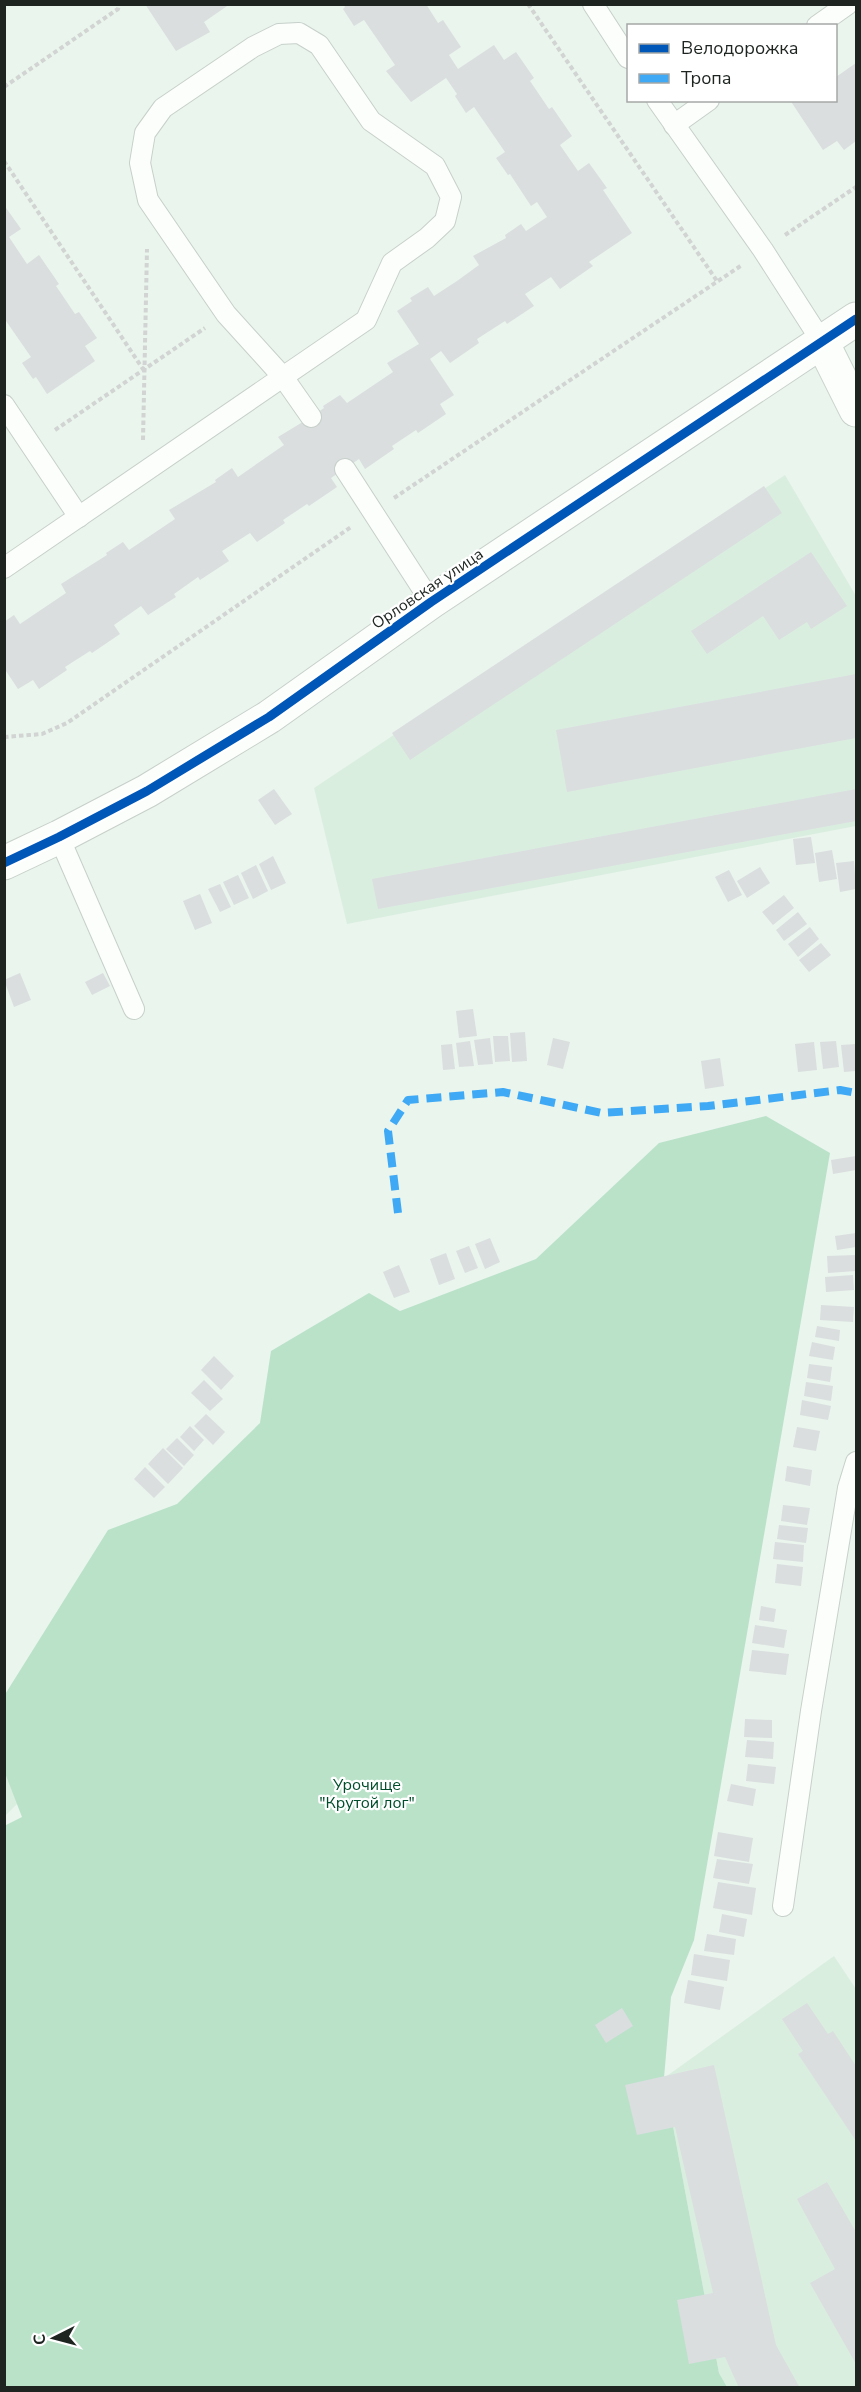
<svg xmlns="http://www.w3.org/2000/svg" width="861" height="2392" font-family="'Nunito Sans',sans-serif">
	<rect width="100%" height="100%" fill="#eaf5ed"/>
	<g fill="#daeee0">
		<polygon points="785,475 856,596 856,826 347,924 314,788"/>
		<polygon points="4,1771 27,1794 5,1816 4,1816"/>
		<polygon points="834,1956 856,1989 856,2387 727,2387 719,2373 664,2078"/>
	</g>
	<polygon fill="#bae2c9" points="766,1116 830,1153 694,1940 671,1997 664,2078 719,2373 727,2387 5,2387 4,1826 22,1817 5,1773 4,1696 108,1530 177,1504 260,1423 271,1351 369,1293 400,1311 536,1259 659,1143"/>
	<g fill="#dadedf">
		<polygon points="145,4 230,4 204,22 210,32 176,51"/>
		<polygon points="343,4 426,4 438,23 443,20 461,47 449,55 458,69 494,45 504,60 516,52 534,78 530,81 549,109 552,107 572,136 560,145 578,171 589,163 607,188 603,190 632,233 589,262 593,266 560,289 551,277 525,294 534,306 507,324 505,321 477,339 479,343 450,363 441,351 430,359 454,395 440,404 446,414 418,433 416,430 392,446 394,449 365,469 359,459 331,478 337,487 309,506 307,504 283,520 285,523 257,542 250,533 222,551 229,561 200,580 198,577 174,594 176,597 148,615 141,606 114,625 120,634 92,653 90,651 65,667 67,670 39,689 33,680 18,689 4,668 4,622 14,615 20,624 66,593 61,584 107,555 106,553 123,542 129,550 175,519 169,510 216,482 215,480 232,468 238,477 284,445 278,437 311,417 324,408 323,406 340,395 347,403 393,372 387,363 419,344 397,311 412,301 410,298 428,287 434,296 457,281 479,265 473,256 506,238 505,235 521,224 526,231 547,217 537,202 531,206 510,174 508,175 496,158 505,152 474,107 466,113 455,96 457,94 446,78 411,102 386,71 395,65 364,20 354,26 343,9 345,7"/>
		<polygon points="856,63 856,141 844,150 837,141 823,150 790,100 836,100 836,77"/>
		<polygon points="4,205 21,229 9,237 27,264 39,255 59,284 56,286 75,314 79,312 97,338 85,346 95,361 47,394 36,377 33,379 22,363 31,357 4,318"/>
		<polygon points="764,486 782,513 410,760 392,733"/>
		<polygon points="811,552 847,606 811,629 807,622 779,640 763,616 707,654 691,631"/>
		<polygon points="856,674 856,738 567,792 556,730"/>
		<polygon points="274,789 292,814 275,825 258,800"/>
		<polygon points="856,789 856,821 378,909 372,879"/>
		<polygon points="811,837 815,863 796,865 793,839"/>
		<polygon points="832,850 837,879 819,882 815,853"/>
		<polygon points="273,856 286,883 271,890 259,864"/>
		<polygon points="854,861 856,889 840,892 836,863"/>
		<polygon points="256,865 268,891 253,899 241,873"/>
		<polygon points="760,867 770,883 747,898 737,881"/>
		<polygon points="729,870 742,895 728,902 715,877"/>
		<polygon points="238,875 249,898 234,905 223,882"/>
		<polygon points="220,884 231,907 220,912 208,889"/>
		<polygon points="200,894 212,923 195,930 183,901"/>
		<polygon points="784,895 794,908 773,925 762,912"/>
		<polygon points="798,912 807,924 784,941 776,930"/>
		<polygon points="810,927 819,939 798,957 788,944"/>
		<polygon points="821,943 831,955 809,972 799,960"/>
		<polygon points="20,973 31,1000 14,1007 4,980"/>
		<polygon points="103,973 110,986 92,995 85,982"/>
		<polygon points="473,1009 477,1036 459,1038 456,1011"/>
		<polygon points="525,1032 527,1061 512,1062 510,1033"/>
		<polygon points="493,1036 508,1036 510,1061 495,1062"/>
		<polygon points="490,1038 493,1064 478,1065 474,1040"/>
		<polygon points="553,1038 570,1042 563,1069 547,1065"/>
		<polygon points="470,1041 474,1066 459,1067 456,1043"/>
		<polygon points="836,1041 839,1067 823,1069 820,1042"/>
		<polygon points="814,1042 817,1070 798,1072 795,1044"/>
		<polygon points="452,1044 455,1069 443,1070 441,1045"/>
		<polygon points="856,1044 856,1071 844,1072 841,1045"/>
		<polygon points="720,1058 724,1086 705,1089 701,1061"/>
		<polygon points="856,1156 856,1170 833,1174 831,1160"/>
		<polygon points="856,1233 856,1247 837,1250 835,1236"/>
		<polygon points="490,1238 500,1262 485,1269 475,1244"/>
		<polygon points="469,1246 478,1268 465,1273 456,1251"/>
		<polygon points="446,1253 455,1279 439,1285 430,1259"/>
		<polygon points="856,1255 856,1271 828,1273 827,1256"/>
		<polygon points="399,1265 410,1292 394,1298 383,1272"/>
		<polygon points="853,1275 854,1290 826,1292 825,1277"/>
		<polygon points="821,1305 854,1307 853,1322 820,1320"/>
		<polygon points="817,1326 840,1330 839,1341 815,1337"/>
		<polygon points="812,1342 835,1347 833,1360 809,1356"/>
		<polygon points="214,1356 234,1376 221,1390 201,1370"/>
		<polygon points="809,1364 832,1367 830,1382 807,1378"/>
		<polygon points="204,1380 223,1399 210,1411 191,1393"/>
		<polygon points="806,1382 833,1386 831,1401 804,1396"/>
		<polygon points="802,1400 831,1406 828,1420 800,1415"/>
		<polygon points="206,1414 225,1432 213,1445 194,1426"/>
		<polygon points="190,1426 204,1440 194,1451 180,1437"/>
		<polygon points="797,1427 820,1431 816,1451 793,1447"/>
		<polygon points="177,1438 194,1455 184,1466 166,1449"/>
		<polygon points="163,1448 183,1468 168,1484 148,1464"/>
		<polygon points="787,1466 812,1470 810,1486 785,1481"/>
		<polygon points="145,1467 165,1487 154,1498 134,1479"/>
		<polygon points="783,1505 810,1508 807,1525 781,1521"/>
		<polygon points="779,1525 808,1528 806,1543 777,1539"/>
		<polygon points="775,1542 804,1545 803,1562 773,1559"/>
		<polygon points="777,1564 803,1567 801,1586 775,1583"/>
		<polygon points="761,1606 776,1609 774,1622 759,1620"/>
		<polygon points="755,1625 787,1630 784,1648 752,1643"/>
		<polygon points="752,1650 789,1654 786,1675 749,1671"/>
		<polygon points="745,1719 772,1720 772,1738 744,1737"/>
		<polygon points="747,1740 774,1742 773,1759 745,1757"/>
		<polygon points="748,1764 776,1767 774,1784 746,1781"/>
		<polygon points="731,1784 756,1789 753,1806 727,1801"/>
		<polygon points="718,1832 753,1838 749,1862 714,1856"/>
		<polygon points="717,1859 753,1864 749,1884 713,1878"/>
		<polygon points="718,1882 756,1888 752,1915 713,1908"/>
		<polygon points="722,1914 747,1919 744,1937 719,1932"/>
		<polygon points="707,1934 736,1939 734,1955 704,1951"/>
		<polygon points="694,1954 730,1960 727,1981 691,1975"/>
		<polygon points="688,1980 724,1987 720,2010 684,2003"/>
		<polygon points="807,2003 828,2034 833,2031 856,2066 856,2141 798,2054 803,2051 782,2019"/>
		<polygon points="622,2008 633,2026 606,2043 595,2025"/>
		<polygon points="714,2065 776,2345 800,2388 739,2388 725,2357 689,2364 677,2300 713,2293 675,2127 637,2135 625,2085"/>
		<polygon points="827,2182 856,2232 856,2364 810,2283 835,2269 797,2199"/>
	</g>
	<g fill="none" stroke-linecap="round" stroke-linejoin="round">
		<g stroke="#c7d0ca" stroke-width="22">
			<g id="service">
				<polyline points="593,4 628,58"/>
				<polyline points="817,26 848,4"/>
				<polyline points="657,100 763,250 822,342"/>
				<polyline points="674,125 709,100"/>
				<polyline points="4,405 79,517"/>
				<polyline points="345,469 431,602"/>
				<polyline points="4,568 366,320 392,263 427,238 445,221 451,197 435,166 371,121 319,45 299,33 279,34 253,47 163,108 145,133 140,163 148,200 226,314 283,377 311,417"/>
				<polyline points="59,837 134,1009"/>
				<polyline points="783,1906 811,1711 848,1488 856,1462"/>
			</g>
		</g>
		<g stroke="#c7d0ca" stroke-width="35">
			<polyline id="minor" points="822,342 856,410"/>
		</g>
		<g stroke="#c7d0ca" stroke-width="35">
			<polyline id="tertiary" points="4,863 59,837 147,791 269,717 431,602 856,319"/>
		</g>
		<g stroke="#d1d4d2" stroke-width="4" stroke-dasharray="4.5 3" stroke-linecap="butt">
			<polyline points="528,4 717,281"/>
			<polyline points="4,87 118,9 119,4"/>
			<polyline points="4,161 143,369"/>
			<polyline points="785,235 856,187"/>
			<polyline points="55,430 205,328"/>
			<polyline points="143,440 147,249"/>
			<polyline points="394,498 742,265"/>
			<polyline points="4,737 42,734 67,723 351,527"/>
		</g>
		<use href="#service" stroke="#fcfefc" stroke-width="20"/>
		<use href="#minor" stroke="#fcfefc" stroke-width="33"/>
		<use href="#tertiary" stroke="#fcfefc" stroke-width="33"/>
		<polyline stroke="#3fa9f5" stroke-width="8" stroke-dasharray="15 8" stroke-linecap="butt" points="398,1213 388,1131 408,1100 503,1092 602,1113 708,1106 840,1090 856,1093"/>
		<g stroke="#fff" stroke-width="13">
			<polyline id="cycleway" points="4,863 59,837 147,791 269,717 431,602 856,319"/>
		</g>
		<use href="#cycleway" stroke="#0057b8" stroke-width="9"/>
	</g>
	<g text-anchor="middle" stroke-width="4.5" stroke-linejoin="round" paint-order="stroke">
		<g font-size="16" fill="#1e2521" stroke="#fff">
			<text transform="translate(427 588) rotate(-34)" y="6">Орловская улица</text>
		</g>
		<g font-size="16" fill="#004d2b" stroke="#fff">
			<text x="367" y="1790">Урочище<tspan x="367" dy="18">"Крутой лог"</tspan></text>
		</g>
	</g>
	<rect width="861" height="2392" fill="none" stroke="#1e2521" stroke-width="12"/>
	<rect x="627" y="24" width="210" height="78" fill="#ffffff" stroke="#a5a8a6" stroke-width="1.5"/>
	<rect x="639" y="44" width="30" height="9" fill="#0057b8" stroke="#a5a8a6" stroke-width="1.5"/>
	<text x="681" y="54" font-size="18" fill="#1e2521">Велодорожка</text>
	<rect x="639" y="74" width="30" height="9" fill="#3fa9f5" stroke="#a5a8a6" stroke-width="1.5"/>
	<text x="681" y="84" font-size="18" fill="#1e2521">Тропа</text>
	<g transform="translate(54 2338) rotate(264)" stroke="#ffffff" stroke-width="4.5" paint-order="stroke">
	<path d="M0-4.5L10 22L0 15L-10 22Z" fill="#1e2521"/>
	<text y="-9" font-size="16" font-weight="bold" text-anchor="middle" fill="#1e2521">С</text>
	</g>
</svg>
